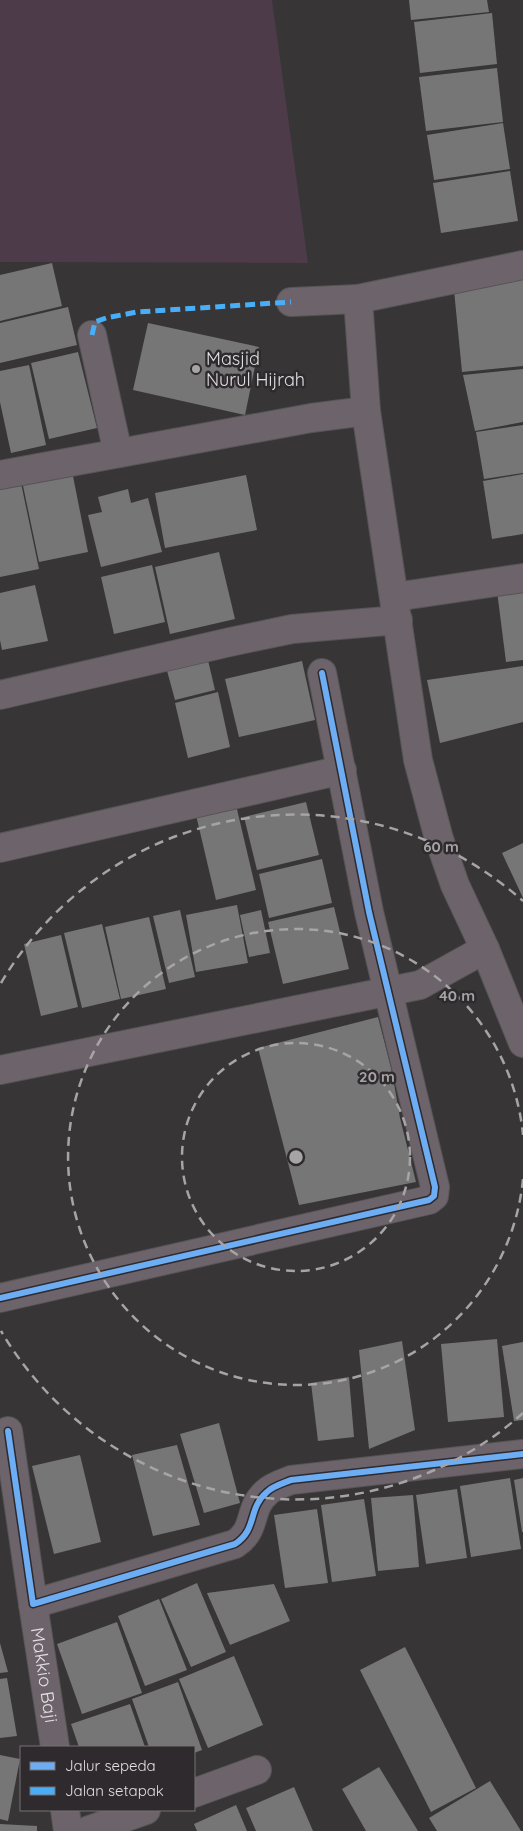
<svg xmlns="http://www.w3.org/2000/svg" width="523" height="1831" font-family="Quicksand,sans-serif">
	<rect width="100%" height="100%" fill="#373536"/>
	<polygon fill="#4d3b49" points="0,0 272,0 308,263 0,262"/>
	<g fill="#777677">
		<polygon points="409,0 487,0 489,12 411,20"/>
		<polygon points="492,13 497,64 420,73 414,22"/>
		<polygon points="497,68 503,122 426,131 419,77"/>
		<polygon points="503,123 510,169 434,180 427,135"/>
		<polygon points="510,171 518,221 441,233 433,183"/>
		<polygon points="52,263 62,306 0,321 0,275"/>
		<polygon points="523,274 523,366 462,372 453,280"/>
		<polygon points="68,307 77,345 0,363 0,323"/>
		<polygon points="148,323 259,347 245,415 133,390"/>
		<polygon points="78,352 97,428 49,439 31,363"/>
		<polygon points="29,365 46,445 11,453 0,402 0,371"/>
		<polygon points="523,369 523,422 475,431 463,375"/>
		<polygon points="523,425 523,473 484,479 476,432"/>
		<polygon points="72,471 88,552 39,562 22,481"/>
		<polygon points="523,474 523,534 492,539 483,481"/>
		<polygon points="246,475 257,530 165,548 155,493"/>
		<polygon points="21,483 39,569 0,577 0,487"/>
		<polygon points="128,489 131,503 148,498 162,552 101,567 88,515 102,512 98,497"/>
		<polygon points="219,552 235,619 170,634 155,567"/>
		<polygon points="152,565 165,622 114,634 101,577"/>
		<polygon points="35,585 48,641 2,650 0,640 0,593"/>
		<polygon points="523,588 523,660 506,662 497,591"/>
		<polygon points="207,656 215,690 175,700 166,667"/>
		<polygon points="302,661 315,720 239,737 225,679"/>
		<polygon points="523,666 523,722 440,743 427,680"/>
		<polygon points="218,692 230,747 188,758 175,703"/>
		<polygon points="306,802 319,855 257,870 244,817"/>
		<polygon points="236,805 256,890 216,900 196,815"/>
		<polygon points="523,843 523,898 502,853"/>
		<polygon points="322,859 332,903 269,918 259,874"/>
		<polygon points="237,905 248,963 196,972 186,915"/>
		<polygon points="334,907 349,969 283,984 268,922"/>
		<polygon points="180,910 195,977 169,983 153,916"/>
		<polygon points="261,910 270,953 249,957 240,915"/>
		<polygon points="149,917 166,989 121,999 105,927"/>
		<polygon points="102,924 120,999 82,1008 64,933"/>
		<polygon points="61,935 78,1007 41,1016 24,944"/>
		<polygon points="378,1017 392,1072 400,1118 416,1182 299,1205 258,1048"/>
		<polygon points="497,1339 504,1417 448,1422 441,1344"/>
		<polygon points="402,1341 415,1430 369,1449 359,1350"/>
		<polygon points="523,1342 523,1420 514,1421 502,1346"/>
		<polygon points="349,1377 354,1437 318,1441 311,1383"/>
		<polygon points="219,1423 240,1503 204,1513 180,1434"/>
		<polygon points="177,1445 200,1525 153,1536 132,1455"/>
		<polygon points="80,1455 101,1542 54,1554 32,1466"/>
		<polygon points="510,1478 521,1549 471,1557 460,1486"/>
		<polygon points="523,1478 523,1532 522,1532 514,1480"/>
		<polygon points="457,1489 467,1558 426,1564 416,1495"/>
		<polygon points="413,1495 419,1567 378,1571 371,1498"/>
		<polygon points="364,1499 376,1576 332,1582 321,1505"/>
		<polygon points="317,1509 328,1583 285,1588 274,1515"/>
		<polygon points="197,1583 226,1652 191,1667 161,1599"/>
		<polygon points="274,1584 290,1621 230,1645 207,1593"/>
		<polygon points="159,1599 187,1670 145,1686 118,1616"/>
		<polygon points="117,1622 142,1693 82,1714 57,1644"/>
		<polygon points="0,1643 8,1672 0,1673"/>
		<polygon points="405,1647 476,1788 431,1812 360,1670"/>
		<polygon points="234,1656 263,1725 208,1748 179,1679"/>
		<polygon points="7,1678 17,1736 0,1738 0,1679"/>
		<polygon points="178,1682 202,1750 194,1753 194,1747 149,1747 132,1699"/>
		<polygon points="130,1704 145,1747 79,1747 71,1724"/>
		<polygon points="0,1755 20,1759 8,1821 0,1819"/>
		<polygon points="379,1767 418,1831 366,1831 342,1789"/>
		<polygon points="490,1781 521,1831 437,1831 429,1818"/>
		<polygon points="294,1787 313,1831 256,1831 246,1808"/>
		<polygon points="236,1805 247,1831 197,1831 194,1824"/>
		<polygon points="0,1824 37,1826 37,1831 0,1831"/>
	</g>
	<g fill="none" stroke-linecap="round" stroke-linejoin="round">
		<g stroke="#565455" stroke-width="30">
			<g id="street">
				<polyline points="523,265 358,299 366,411 418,760 439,839 455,885 485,949 523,1043"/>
				<polyline points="291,302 358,299"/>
				<polyline points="92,335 118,453"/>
				<polyline points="0,475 311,418 366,411"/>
				<polyline points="395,597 523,578"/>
				<polyline points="0,695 230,642 292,629 398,620"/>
				<polyline points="0,848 342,770"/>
				<polyline points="0,1070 420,985 485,949"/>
				<polyline points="0,1298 429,1200 434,1196 435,1187 369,912 322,673"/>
				<path d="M8,1431L33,1604L235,1544C258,1529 247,1509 267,1492C273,1486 284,1483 291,1480L523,1454"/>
				<path id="s1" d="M33,1604L55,1747"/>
				<polyline points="194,1793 257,1770"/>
				<polyline points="65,1810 68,1831"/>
				<polyline points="87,1831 146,1810"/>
			</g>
		</g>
		<use href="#street" stroke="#6d636a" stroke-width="28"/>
		<polyline stroke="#49aef6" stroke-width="5" stroke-dasharray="10 5" stroke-linecap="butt" points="92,335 95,322 106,318 137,312 291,302"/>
		<g stroke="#2e2a2d" stroke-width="9">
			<g id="cycleway">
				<polyline points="0,1298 429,1200 434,1196 435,1187 369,912 322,673"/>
				<path d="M8,1431L33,1604L235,1544C258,1529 247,1509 267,1492C273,1486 284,1483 291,1480L523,1454"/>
			</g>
		</g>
		<use href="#cycleway" stroke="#6dadf4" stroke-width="6"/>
	</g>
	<g fill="none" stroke="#a6a4a5" stroke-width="2.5" stroke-dasharray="9 6">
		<circle cx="296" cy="1157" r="114"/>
		<path d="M523 1179A228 228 0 1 1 523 1135"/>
		<path d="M523 1413A342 342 0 0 1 1 1331M1 983A342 342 0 0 1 523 901"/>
	</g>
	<circle fill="#a6a4a5" stroke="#2e2a2d" stroke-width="2" cx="196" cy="369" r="5"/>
	<g text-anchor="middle" stroke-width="5" stroke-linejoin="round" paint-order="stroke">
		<g font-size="18" fill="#e1dfe1" stroke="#2e2a2d" text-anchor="start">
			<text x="206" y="365">Masjid<tspan x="206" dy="21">Nurul Hijrah</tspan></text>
		</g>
		<g font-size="18" fill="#e1dfe1" stroke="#2e2a2d">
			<text dy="6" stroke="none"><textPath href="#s1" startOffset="72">Makkio Baji</textPath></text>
		</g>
	</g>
	<circle cx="296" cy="1157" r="8" fill="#a6a4a5" stroke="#2e2a2d" stroke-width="2.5"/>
	<g font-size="15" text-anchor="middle" font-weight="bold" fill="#a6a4a5" stroke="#2e2a2d" stroke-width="5" stroke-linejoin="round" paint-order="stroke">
		<text x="441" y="852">60 m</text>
		<text x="457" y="1001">40 m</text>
		<text x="377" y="1082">20 m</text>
	</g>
	<rect x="20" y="1746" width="175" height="65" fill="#2e2a2d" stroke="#767275"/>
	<rect x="30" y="1762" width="25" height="8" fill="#6dadf4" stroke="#767275"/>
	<text x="65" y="1771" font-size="15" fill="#e1dfe1">Jalur sepeda</text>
	<rect x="30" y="1787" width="25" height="8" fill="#49aef6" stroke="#767275"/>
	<text x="65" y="1796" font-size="15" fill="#e1dfe1">Jalan setapak</text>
</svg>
